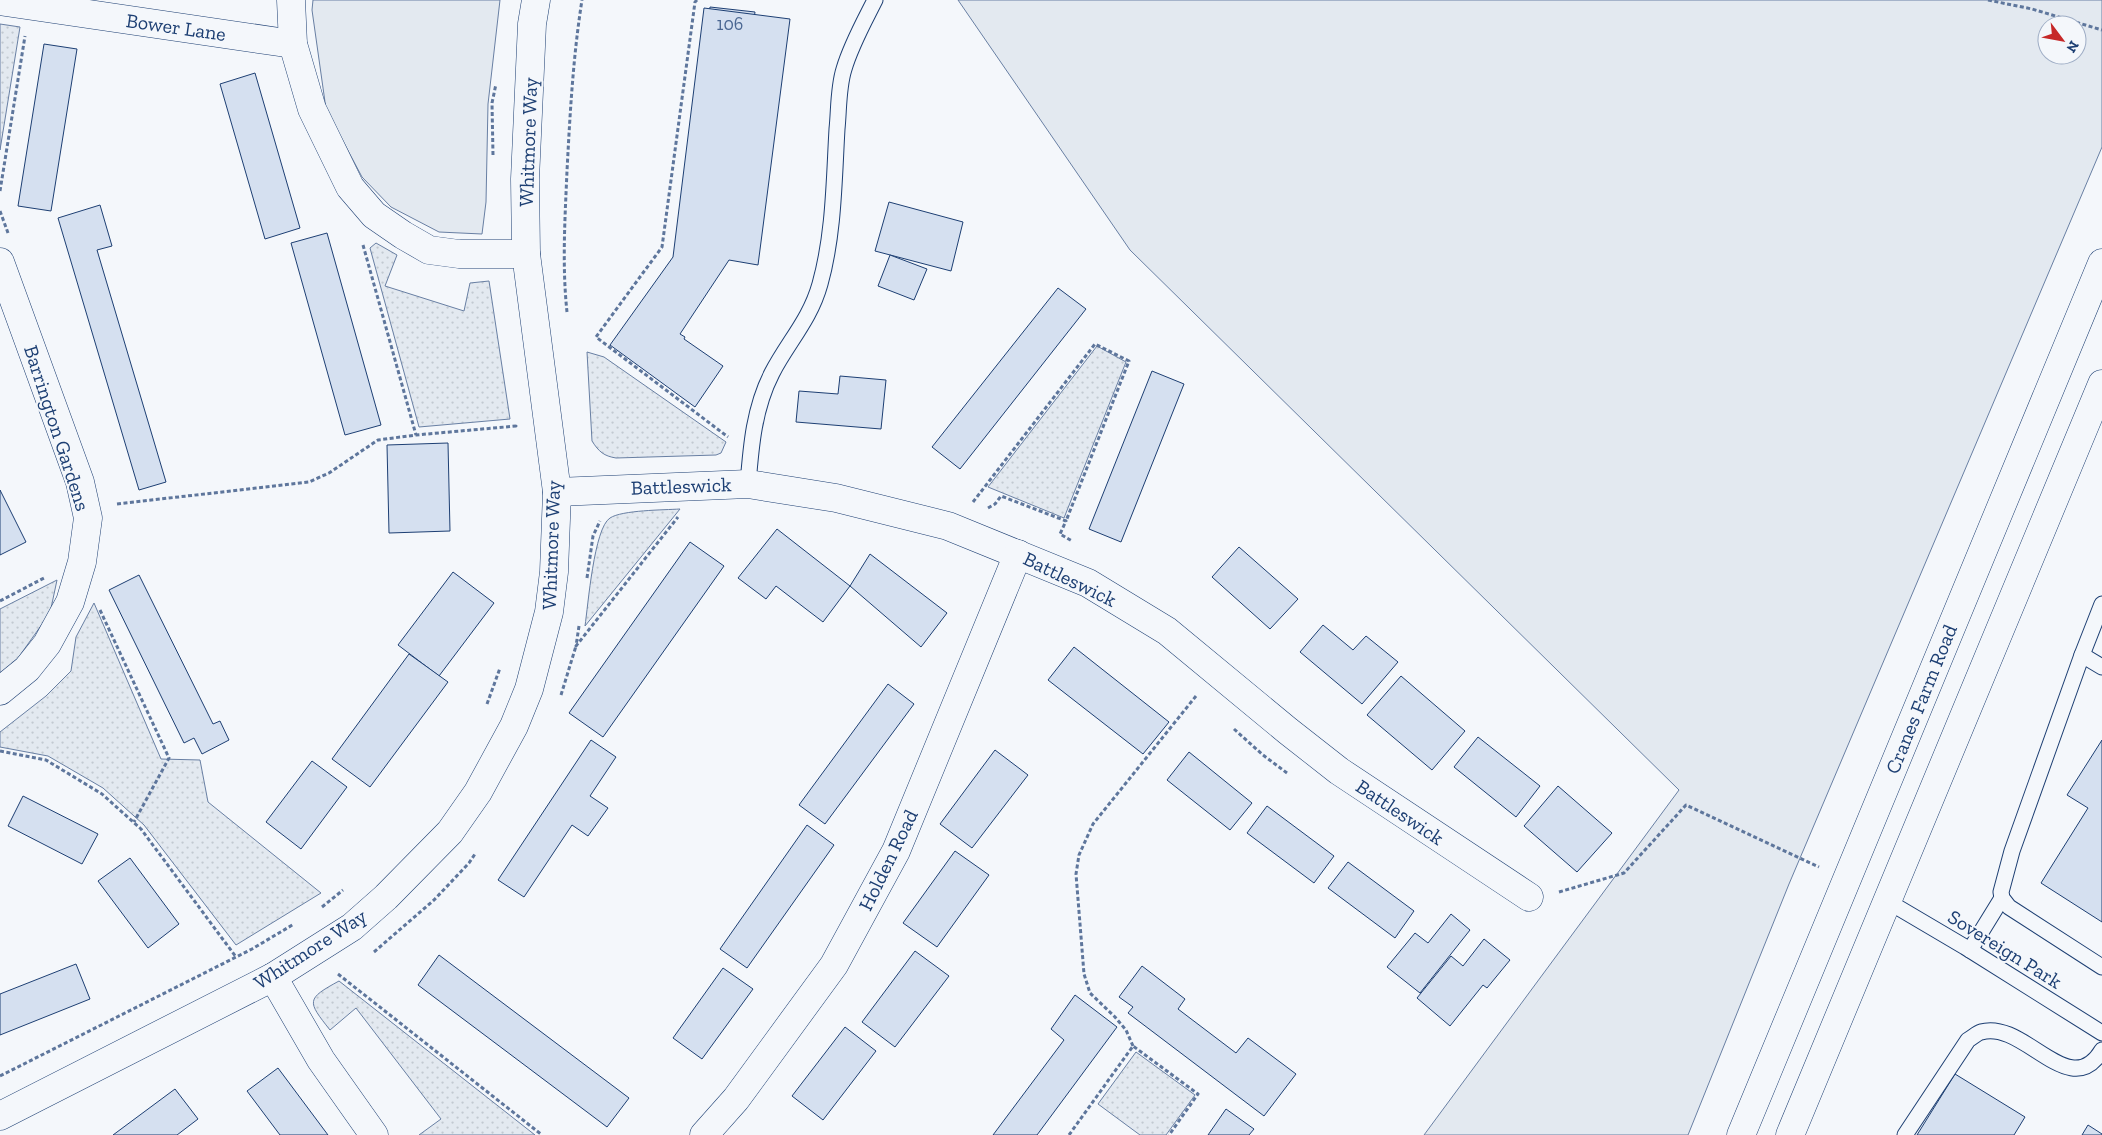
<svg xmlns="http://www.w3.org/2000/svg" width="2102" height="1135" font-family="'Zilla Slab',serif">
	<defs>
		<pattern id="grass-dots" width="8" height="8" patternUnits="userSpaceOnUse" patternTransform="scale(1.25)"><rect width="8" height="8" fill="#e3e9f0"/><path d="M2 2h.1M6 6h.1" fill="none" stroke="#c2c9d1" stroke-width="1.8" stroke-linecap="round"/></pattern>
	</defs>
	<rect width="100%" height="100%" fill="#f4f7fb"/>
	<g fill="url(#grass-dots)" stroke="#687fa3">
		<polygon points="0,24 20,27 0,150"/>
		<polygon points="376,243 397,255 385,286 464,311 470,283 489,281 510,419 419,427 370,248"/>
		<polygon points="1097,346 1126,362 1064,518 988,487"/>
		<path d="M587,352L604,357L726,442L721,453L716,455L616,458C604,456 599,452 592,441Z"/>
		<path d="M680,509L585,626C588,606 594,528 610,518C622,510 664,510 680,509Z"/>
		<polygon points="57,580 50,613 18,658 0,674 0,609"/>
		<polygon points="94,603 161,759 200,760 208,802 321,893 236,945 144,825 103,788 48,756 0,747 0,732 46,696 71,671 76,637"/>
		<path d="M339,981L535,1135H419L441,1119L356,1008L330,1030C307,1001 306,999 339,981Z"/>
		<polygon points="1136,1052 1195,1095 1166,1135 1140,1135 1098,1104"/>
	</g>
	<g fill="#e3e9f0" stroke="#687fa3" fill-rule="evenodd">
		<polygon points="313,0 500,0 488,104 486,202 482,234 439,232 391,207 362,177 326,109 312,10"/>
		<path d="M958,0H2102V147L1789,884L1688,1135H1424L1679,790L1130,250ZM2047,25H2077V55H2047Z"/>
	</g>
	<g fill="#d5e0f0" stroke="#1d3f73">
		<polygon points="710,7 755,12 751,41 706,36"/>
		<polygon points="704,8 790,19 758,265 729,260 680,334 685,337 684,339 723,366 695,407 610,345 673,257"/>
		<polygon points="44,44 77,49 51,211 18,206"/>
		<polygon points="255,73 300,228 265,239 220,84"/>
		<polygon points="889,202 963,222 951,271 875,251"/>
		<polygon points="100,205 112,246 97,250 166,482 139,490 58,218"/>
		<polygon points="327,233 381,425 345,435 291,243"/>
		<polygon points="890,255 927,269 914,300 878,286"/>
		<polygon points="1058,288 1086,309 960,469 932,447"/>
		<polygon points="1152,371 1184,384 1121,542 1089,529"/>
		<polygon points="840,376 886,380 881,429 796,422 799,391 838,394"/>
		<polygon points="448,443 450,531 389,533 387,445"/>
		<polygon points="0,490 26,542 0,555"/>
		<polygon points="777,529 850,586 823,622 776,586 766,599 738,578"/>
		<polygon points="690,542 724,566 603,737 569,713"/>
		<polygon points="1239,547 1298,599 1270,629 1212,577"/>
		<polygon points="870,554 947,613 921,647 850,586"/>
		<polygon points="453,572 494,603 439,676 398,645"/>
		<polygon points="139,575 213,724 220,721 229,740 202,754 194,738 184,743 109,590"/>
		<polygon points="1323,625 1353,650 1366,636 1398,662 1362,704 1300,652"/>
		<polygon points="1074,647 1169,722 1143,754 1048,680"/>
		<polygon points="409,654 448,682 370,787 332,759"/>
		<polygon points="1401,676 1465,731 1432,770 1367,715"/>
		<polygon points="888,684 914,704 825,824 799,805"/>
		<polygon points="1478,737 1540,786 1516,817 1454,767"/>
		<polygon points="591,740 616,757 590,796 608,808 588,836 572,825 524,897 498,880"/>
		<polygon points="2102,740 2102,922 2041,883 2088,808 2067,795"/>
		<polygon points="995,750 1028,775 972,848 940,824"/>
		<polygon points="1189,752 1252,803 1230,830 1167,780"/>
		<polygon points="312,761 347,787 301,849 266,822"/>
		<polygon points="1558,786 1612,833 1577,872 1524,826"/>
		<polygon points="23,796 98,834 82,864 8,826"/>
		<polygon points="1267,806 1334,856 1314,883 1247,833"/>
		<polygon points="807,825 834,845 747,968 720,949"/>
		<polygon points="955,851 989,875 937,947 903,923"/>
		<polygon points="130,858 179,924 148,948 98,881"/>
		<polygon points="1348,862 1414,911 1395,938 1328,888"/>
		<polygon points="1451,914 1470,930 1420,993 1387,967 1415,933 1428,943"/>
		<polygon points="1484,939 1510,960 1487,988 1483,985 1450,1026 1417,998 1451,956 1463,966"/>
		<polygon points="915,951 949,976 895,1047 862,1022"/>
		<polygon points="439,955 629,1098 607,1127 418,985"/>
		<polygon points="76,964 90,999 0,1035 0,994"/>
		<polygon points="1142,966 1185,999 1178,1009 1236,1053 1248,1038 1296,1074 1264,1116 1128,1013 1133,1007 1119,997"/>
		<polygon points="723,968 753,989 702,1059 673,1038"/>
		<polygon points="1075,995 1117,1027 1037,1135 993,1135 1064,1040 1051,1029"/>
		<polygon points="845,1027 876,1051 823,1120 792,1096"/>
		<polygon points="278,1068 328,1135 280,1135 247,1091"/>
		<polygon points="1955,1074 2025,1117 2014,1135 1917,1135"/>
		<polygon points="175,1089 198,1119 177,1135 113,1135"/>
		<polygon points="1226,1109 1254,1129 1249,1135 1208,1135"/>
		<polygon points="2088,1125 2102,1134 2102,1135 2082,1135"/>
	</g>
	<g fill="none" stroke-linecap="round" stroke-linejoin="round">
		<g stroke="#1d3f73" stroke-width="17">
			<g id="service">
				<path d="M748,484C751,446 754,408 772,373C788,342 810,320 820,284C834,234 834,180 837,129C839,110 838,88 844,69C851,45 864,22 875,0"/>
				<polyline points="2102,604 2082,655 2012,851 2001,892 2002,898 2009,907 2102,967"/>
				<polyline points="2082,655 2102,667"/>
				<polyline points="1887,901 1965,947 2102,1033"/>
				<polyline points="1970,950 2002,898"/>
				<path d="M1905,1135L1968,1040C1972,1038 1977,1033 1981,1032C2024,1019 2070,1104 2102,1050"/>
			</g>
		</g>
		<g stroke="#1d3f73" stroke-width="29">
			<g id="minor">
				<polyline points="291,0 293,44 312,109 350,187 374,215 403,235 429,250 459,254 526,254"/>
				<polyline points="0,1 293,44"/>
				<polyline points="0,262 80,482 88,518 82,562 70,602 47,644 27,669 0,691"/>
				<polyline points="557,492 748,484 836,498 948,526 1088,583 1167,631 1288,731 1339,771 1529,897"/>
				<polyline points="273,977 321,1060 374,1135"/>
				<polyline points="704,1135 736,1099 834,965 896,851 1018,554"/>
			</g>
		</g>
		<g stroke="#1d3f73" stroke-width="29">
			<polyline id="tertiary" points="0,1116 273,977 352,927 386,897 450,832 478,792 514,726 529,689 549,612 554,572 557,492 526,254 525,179 532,24 536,0"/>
		</g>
		<g stroke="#1d3f73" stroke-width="29">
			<g id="primary">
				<polyline points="1741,1135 2102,263"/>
				<polyline points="1790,1135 2102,384"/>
			</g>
		</g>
		<g stroke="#5e769c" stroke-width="3" stroke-dasharray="4 2.5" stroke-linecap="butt">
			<polyline points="697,0 695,2 662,247 596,337 728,437"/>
			<polyline points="1988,0 2032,9 2102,30"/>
			<polyline points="493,155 492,103 496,84"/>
			<polyline points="0,191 25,36"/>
			<polyline points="0,211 8,233"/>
			<polyline points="363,245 416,435"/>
			<path d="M567,312C562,266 565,218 567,171C570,114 573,57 582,0"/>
			<polyline points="973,502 1095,344 1129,361 1066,521"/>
			<polyline points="117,504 309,482 329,473 378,440 416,435 516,426 515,425"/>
			<polyline points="988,508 995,504 1001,496 1066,521 1060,534 1072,541"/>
			<polyline points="587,578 593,536 600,521"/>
			<polyline points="0,601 44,578"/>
			<polyline points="100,610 169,758 134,822"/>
			<polyline points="579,626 576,646 678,517"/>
			<polyline points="561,695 576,646"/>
			<polyline points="487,704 500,668"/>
			<polyline points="1234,729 1263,755 1287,773"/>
			<polyline points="0,751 46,760 102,794 141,829 236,957"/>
			<polyline points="1559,892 1624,873 1686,805 1819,867"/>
			<polyline points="322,907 343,890"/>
			<polyline points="374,952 434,900 469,863 475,854"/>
			<polyline points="338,974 542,1135"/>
			<polyline points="1133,1046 1126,1030 1115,1017 1090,993 1084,974 1076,874 1079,855 1093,824 1196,696"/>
			<polyline points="0,1076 252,949 294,924"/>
			<polyline points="1069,1135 1133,1046 1198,1094 1169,1135"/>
		</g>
		<use href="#service" stroke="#f4f7fb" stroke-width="15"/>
		<use href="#minor" stroke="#f4f7fb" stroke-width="28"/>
		<use href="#tertiary" stroke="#f4f7fb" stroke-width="28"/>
		<use href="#primary" stroke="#f4f7fb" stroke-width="28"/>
	</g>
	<g text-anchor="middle" stroke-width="4" stroke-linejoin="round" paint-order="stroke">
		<g font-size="18" fill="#4b6792">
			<text x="730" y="30">106</text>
		</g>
		<g font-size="20" fill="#1d3f73" stroke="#f4f7fb">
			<text transform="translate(176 27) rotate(8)" y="7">Bower Lane</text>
			<text transform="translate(528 142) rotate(-88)" y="7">Whitmore Way</text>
			<text transform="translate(57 428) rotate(72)" y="7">Barrington Gardens</text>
			<text transform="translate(681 486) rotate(-2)" y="7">Battleswick</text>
			<text transform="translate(551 545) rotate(-88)" y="7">Whitmore Way</text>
			<text transform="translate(1070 579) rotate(26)" y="7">Battleswick</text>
			<text transform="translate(1921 699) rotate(-68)" y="7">Cranes Farm Road</text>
			<text transform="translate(1400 812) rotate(34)" y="7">Battleswick</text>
			<text transform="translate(888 860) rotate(-64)" y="7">Holden Road</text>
			<text transform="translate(310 949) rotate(-33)" y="7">Whitmore Way</text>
			<text transform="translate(2005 949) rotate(32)" y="7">Sovereign Park</text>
		</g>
	</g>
	<g transform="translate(2062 40) rotate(122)"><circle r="24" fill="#f4f7fb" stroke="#9eadc5"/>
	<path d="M0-4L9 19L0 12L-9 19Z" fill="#c62828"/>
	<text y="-8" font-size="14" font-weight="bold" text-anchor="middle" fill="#1d3f73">N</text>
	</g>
</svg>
